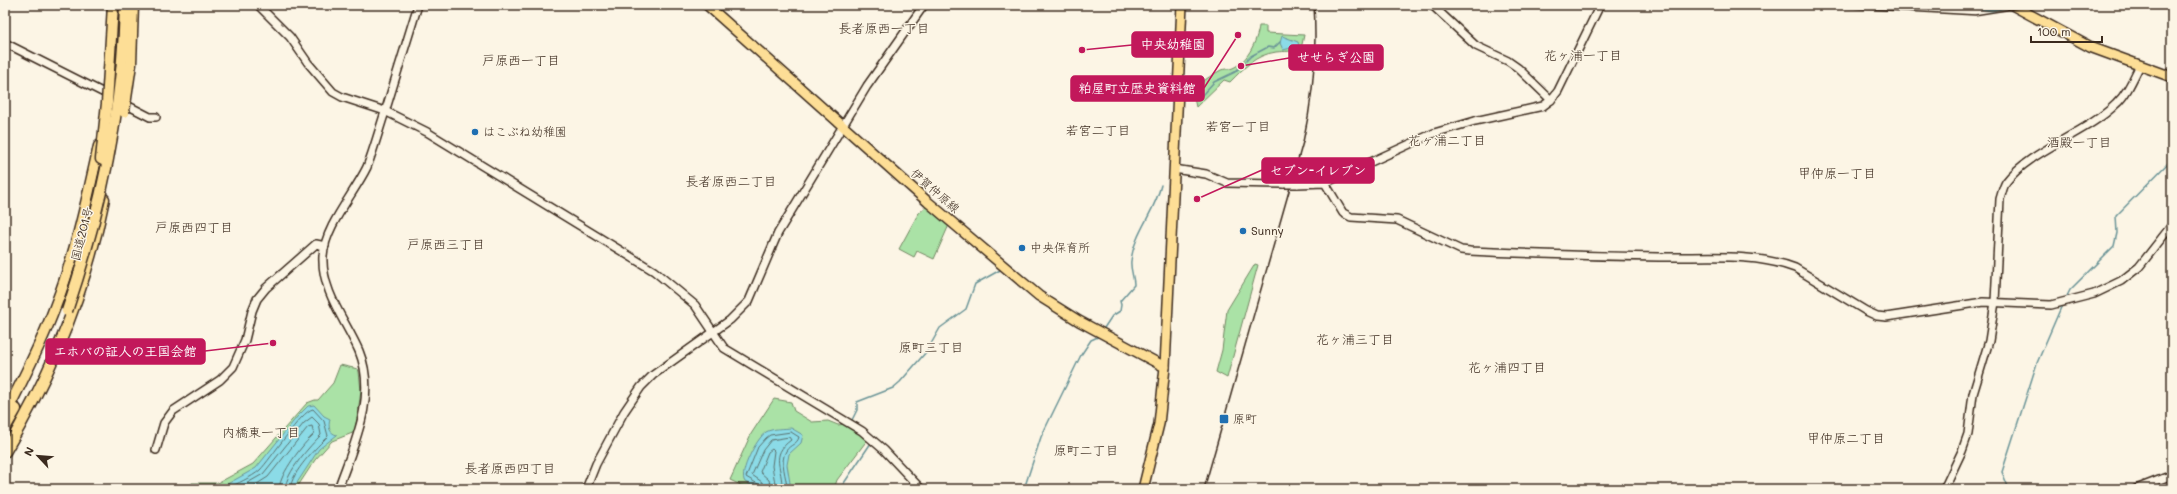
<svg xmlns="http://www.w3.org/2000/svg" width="2177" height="494" font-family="Mali,'Klee One',sans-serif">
	<rect width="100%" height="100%" fill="#fcf5e5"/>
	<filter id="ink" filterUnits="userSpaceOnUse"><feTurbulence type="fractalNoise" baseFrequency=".025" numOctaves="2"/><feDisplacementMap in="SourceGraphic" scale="8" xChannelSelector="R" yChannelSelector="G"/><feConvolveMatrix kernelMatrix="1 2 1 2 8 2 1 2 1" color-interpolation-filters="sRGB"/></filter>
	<g filter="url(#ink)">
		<g fill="#aae2a6" stroke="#728662">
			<path d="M1259,26H1266V33L1304,35L1301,49C1293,52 1285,51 1276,52C1255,55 1244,68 1230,82L1224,80L1196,107L1192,89C1201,83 1211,75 1221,70C1224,69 1227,69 1230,69C1247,64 1257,41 1259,26Z"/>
			<polygon points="928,205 949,225 934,259 917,251 914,257 899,249 918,214"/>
			<polygon points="1255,264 1258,265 1227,378 1216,372 1222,350 1227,310"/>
			<polygon points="340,365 358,369 359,372 361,391 355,432 332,441 315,460 296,489 191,489 189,487 192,483 218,483 253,464 307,403 315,400 318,400 333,383"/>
			<polygon points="774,399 791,402 794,411 812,422 828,421 838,425 845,424 868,439 837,480 834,489 749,489 730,480 751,434"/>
		</g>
		<g fill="#8bdbe7" stroke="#6b9497">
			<polygon points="1971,5 2004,5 2010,7 1992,11 1972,8"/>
			<polygon points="1282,36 1298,42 1299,46 1283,50 1280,43"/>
			<path d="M314,405L324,416L330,419C328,427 329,433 337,435L319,449L293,489H204L206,487H222L256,468L297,417L308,406Z"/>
			<path d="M791,428L803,435L801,443L789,454L787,465L791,489H759L745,482C738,473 757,438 766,432C773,428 784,429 791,428Z"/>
		</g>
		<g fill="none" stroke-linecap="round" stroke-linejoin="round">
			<g stroke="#5b716e" stroke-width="1">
				<path d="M227,489C237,483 251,478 260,470C271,459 301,411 313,409L324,421L328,436C316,448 292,471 290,489"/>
				<path d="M237,489L263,474L304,423L312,417L319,424L321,435C310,446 286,472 285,489"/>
				<path d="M249,489L268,477L308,427L312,426L314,434C303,444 280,473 279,489"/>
				<path d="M760,489L758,484L746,477L758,447L766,438L770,435L791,432L799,437C797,445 790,444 786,451C779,462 787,477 787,489"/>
				<path d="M765,489L762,482L752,475L763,450L771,440L789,437L791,440C769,456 783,467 782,489"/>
				<polyline points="771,489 769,480 760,472 768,452 772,449 774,451 772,466 776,489"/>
			</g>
			<g stroke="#6b9497" stroke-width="1.5">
				<polyline points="1202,95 1214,82 1235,72 1251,56 1268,47 1274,48 1280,42"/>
				<polyline points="2066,298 2070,290 2114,246 2117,233 2116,216 2172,159"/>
				<path d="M1102,331L1112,316L1120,311L1121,305L1120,301L1134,285C1134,277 1130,269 1131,261C1134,233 1155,212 1161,185"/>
				<polyline points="858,425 852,420 857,410 857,402 893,388 900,382 927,351 940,328 966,309 975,284 1002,269"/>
				<polyline points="840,489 871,443"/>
				<polyline points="1024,489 1041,437 1081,355 1091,340 1100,336"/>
				<polyline points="2009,489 2002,472 2037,363 2062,305"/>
			</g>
			<g stroke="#3b2a1e" stroke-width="10">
				<g id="minor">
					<polyline points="1432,5 1476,46 1508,61 1518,68 1551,100"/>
					<polyline points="259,6 290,37 308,63 333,92 342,97 385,111 427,132 654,271 695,305 724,348 862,431 884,450 921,489"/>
					<polyline points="5,43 110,96"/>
					<polyline points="121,102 150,117 156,117"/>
					<polyline points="1174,169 1206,174 1227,183 1284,184"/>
					<polyline points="1325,183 1434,133 1475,121 1543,106 1551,100 1558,91 1600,5"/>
					<path d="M1297,184L1325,183L1343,213L1351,217L1397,220L1461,250L1470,251C1533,254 1596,256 1659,257C1703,258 1753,252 1795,268L1866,311L1877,316L1886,317L1983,302L2051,305L2094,294L2121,281L2139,267L2172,225"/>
					<polyline points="156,450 164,423 173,411 220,380 233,367 245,340 252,311 257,299 266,288 316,244 325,246"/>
					<path d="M338,489C353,446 378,397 359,351C346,321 321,291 323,256C325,226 354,194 367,167C374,149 379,130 385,112C396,76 407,41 418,5"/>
					<polyline points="586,489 596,464 624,412 641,387 653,375 730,320 749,301 778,233 867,86 924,5"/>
					<path d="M1944,489L1962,451L1968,434L1973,394L1989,341L1995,302L2000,199C2002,193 2003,187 2006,182C2029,151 2087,133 2116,104C2127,94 2133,79 2140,65"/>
					<polyline points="2136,489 2172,475"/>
				</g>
			</g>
			<g stroke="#3b2a1e" stroke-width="12">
				<g id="major">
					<polyline points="707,5 928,202 1039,296 1079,321 1165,367"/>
					<polyline points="2012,5 2090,47 2172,77"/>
					<polyline points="1143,489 1159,424 1165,367 1182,5"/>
				</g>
			</g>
			<g stroke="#3b2a1e" stroke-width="13">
				<g id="highway">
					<path d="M5,415C23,379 41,345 55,307C75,256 87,200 99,146"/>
					<polyline points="5,428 16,409"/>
					<path d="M5,452C52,373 86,290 104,199"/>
				</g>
			</g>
			<use href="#minor" stroke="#fcf5e5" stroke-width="7"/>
			<use href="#major" stroke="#fdde96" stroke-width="9"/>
			<use href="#highway" stroke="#fdde96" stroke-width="10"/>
			<g stroke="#3b2a1e" stroke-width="1.5">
				<polyline points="1796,5 1975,15 2038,5"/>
				<path d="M1204,489L1303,142C1313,98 1317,51 1314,5"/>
			</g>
			<g stroke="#3b2a1e" stroke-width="10" stroke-linecap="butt">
				<polyline id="minor-bridge" points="1284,184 1297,184"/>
			</g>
			<g stroke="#3b2a1e" stroke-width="13" stroke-linecap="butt">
				<g id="highway-bridge">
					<polyline points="124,112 131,64 133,5"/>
					<polyline points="103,160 101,159 107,103 113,5"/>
					<path d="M67,311C101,211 123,111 125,5"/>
				</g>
			</g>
			<use href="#minor-bridge" stroke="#fcf5e5" stroke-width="7"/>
			<use href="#highway-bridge" stroke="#fdde96" stroke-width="10"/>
		</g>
	</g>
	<g fill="#1f6fb2" stroke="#fcf5e5" stroke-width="1.5">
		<circle cx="475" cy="132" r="4"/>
		<circle cx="1243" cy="231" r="4"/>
		<circle cx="1022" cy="248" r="4"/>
		<rect x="1219" y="414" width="10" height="10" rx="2"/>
	</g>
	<g text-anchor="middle" stroke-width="3" stroke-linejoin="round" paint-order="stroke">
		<g font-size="12" fill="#3b2a1e" stroke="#fcf5e5" text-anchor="start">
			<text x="483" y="136">はこぶね幼稚園</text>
			<text x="1251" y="235">Sunny</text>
			<text x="1030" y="252">中央保育所</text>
			<text x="1233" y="423">原町</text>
		</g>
		<g font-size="12" fill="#3b2a1e" stroke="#fcf5e5">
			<text transform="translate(935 191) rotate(41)" y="4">伊賀仲原線</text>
			<text transform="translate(82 234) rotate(-76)" y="4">国道201号</text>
		</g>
		<g font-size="13" fill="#3b2a1e" stroke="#fcf5e5">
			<text x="884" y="33">長者原西一丁目</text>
			<text x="1583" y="60">花ヶ浦一丁目</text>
			<text x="521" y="65">戸原西一丁目</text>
			<text x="1238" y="131">若宮一丁目</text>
			<text x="1098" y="135">若宮二丁目</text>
			<text x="1447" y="145">花ヶ浦二丁目</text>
			<text x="2079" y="147">酒殿一丁目</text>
			<text x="1837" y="178">甲仲原一丁目</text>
			<text x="731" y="186">長者原西二丁目</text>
			<text x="194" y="232">戸原西四丁目</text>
			<text x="446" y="249">戸原西三丁目</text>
			<text x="1355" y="344">花ヶ浦三丁目</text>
			<text x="931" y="352">原町三丁目</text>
			<text x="1507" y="372">花ヶ浦四丁目</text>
			<text x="261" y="437">内橋東一丁目</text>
			<text x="1846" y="443">甲仲原二丁目</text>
			<text x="1086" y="455">原町二丁目</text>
			<text x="510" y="473">長者原西四丁目</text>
		</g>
	</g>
	<path fill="none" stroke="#c2185b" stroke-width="1.5" d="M1082 50L1132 45M1241 66L1289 58M1238 35L1204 88M1197 199L1262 170M273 343L205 351"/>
	<g fill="#c2185b" stroke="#fcf5e5" stroke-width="1.5">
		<circle cx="1082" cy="50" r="4"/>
		<circle cx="1241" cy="66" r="4"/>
		<circle cx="1238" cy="35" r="4"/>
		<circle cx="1197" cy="199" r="4"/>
		<circle cx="273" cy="343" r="4"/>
	</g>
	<g fill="#c2185b" stroke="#c2185b" stroke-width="1.5">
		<rect x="1132" y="32" width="81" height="25" rx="4"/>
		<rect x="1289" y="45" width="94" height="25" rx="4"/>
		<rect x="1071" y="76" width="133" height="25" rx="4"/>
		<rect x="1262" y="158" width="112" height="25" rx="4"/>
		<rect x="46" y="339" width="159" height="25" rx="4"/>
	</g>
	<g font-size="13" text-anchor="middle" font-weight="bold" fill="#fff">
		<text x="1173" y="49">中央幼稚園</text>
		<text x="1336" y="62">せせらぎ公園</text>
		<text x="1137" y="93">粕屋町立歴史資料館</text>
		<text x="1318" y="175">セブン-イレブン</text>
		<text x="125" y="356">エホバの証人の王国会館</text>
	</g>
	<rect width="2177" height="494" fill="none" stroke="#fcf5e5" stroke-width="20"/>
	<rect x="10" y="10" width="2157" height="474" fill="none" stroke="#3b2a1e" stroke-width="1.5" filter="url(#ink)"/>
	<g transform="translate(38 456) rotate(296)" stroke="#fcf5e5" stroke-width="3" paint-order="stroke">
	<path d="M0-3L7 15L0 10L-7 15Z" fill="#3b2a1e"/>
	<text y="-6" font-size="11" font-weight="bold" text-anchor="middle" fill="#3b2a1e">N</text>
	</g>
	<path d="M2031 36v6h71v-6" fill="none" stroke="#3b2a1e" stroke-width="2"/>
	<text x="2037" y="36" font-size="12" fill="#3b2a1e" stroke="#fcf5e5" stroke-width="3" paint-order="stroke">100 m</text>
</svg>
